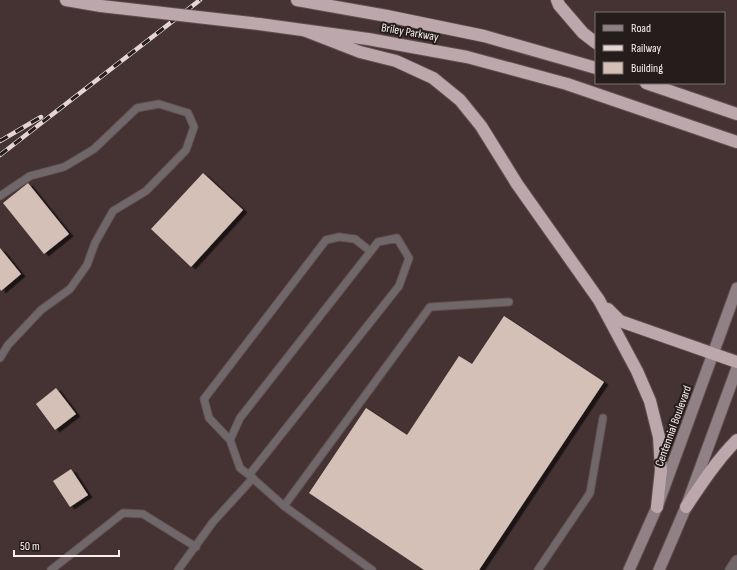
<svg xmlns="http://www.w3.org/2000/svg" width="737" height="570" font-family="'Sofia Sans Condensed',sans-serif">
	<defs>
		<filter id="shadow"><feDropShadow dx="4.5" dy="2.5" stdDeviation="0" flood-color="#0009"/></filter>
	</defs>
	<rect width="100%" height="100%" fill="#453232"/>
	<g fill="#d5c0b8" filter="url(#shadow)">
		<polygon points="203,173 243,210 191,267 151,229"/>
		<polygon points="28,183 69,234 44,254 3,203"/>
		<polygon points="0,248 21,274 1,291 0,289"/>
		<polygon points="504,316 604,382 479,570 424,570 309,493 366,408 407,435 459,356 472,364"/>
		<polygon points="56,388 76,414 55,430 36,404"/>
		<polygon points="71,469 88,495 70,507 53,481"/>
	</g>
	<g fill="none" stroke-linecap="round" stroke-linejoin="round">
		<g stroke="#625050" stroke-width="9">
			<g id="service">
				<polyline points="0,196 30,176 64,167 94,149 137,108 159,104 188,113 194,127 186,150 146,191 113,211 95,243 87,265 70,289 41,310 8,345 0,358"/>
				<polyline points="230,440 209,418 204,399 326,240 339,237 355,239 370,251"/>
				<polyline points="249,475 240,468 230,440 240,418 378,242 397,238 409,258 399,286 249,475 284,506"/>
				<polyline points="51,570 123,513 143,514 196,547"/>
				<polyline points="178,570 213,522 253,478"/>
				<polyline points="372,570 284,506 430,307 509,302"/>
				<polyline points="538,570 590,493 603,418"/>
			</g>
		</g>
		<g stroke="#625050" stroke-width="13">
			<polyline id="minor" points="731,570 737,561"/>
		</g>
		<g stroke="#625050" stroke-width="13">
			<g id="secondary">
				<polyline points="629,570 657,507 737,288"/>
				<polyline points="659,570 686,507 737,368"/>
			</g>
		</g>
		<g stroke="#625050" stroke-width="14">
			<g id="motorway">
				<polyline points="66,0 101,6"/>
				<polyline points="297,0 387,16 484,36 596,68"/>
				<polyline points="557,0 559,5 583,33 596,43"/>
				<polyline points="259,24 368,39 467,57 567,84 737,142"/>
				<polyline points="306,31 360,52 396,61 433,78 460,100 481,126 517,184 599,300 637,371 650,401 659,437 661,470 657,507"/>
				<polyline points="646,83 737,114"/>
				<polyline points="608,309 620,321 737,362"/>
				<path d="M686,507C702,483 717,460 737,440"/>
			</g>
		</g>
		<use href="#service" stroke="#70676a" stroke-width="7"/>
		<use href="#minor" stroke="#70676a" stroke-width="11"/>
		<use href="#secondary" stroke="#8f8185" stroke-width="11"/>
		<use href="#motorway" stroke="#bca7ad" stroke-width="12"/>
		<g stroke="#e3d6d5" stroke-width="4.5">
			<g id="rail">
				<polyline points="0,141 41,117"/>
				<polyline points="0,155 200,0"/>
			</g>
		</g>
		<use href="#rail" stroke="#251d1c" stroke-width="3" stroke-dasharray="9" stroke-linecap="butt"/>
		<g stroke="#625050" stroke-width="14" stroke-linecap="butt">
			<polyline id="motorway-bridge" points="101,6 259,24"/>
		</g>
		<use href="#motorway-bridge" stroke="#bca7ad" stroke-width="12"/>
	</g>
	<g text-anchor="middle" stroke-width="4" stroke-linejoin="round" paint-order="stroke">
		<g font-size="12" fill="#fbefee" stroke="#251d1c">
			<text transform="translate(410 32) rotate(10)" y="4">Briley Parkway</text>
			<text transform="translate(673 426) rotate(-70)" y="4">Centennial Boulevard</text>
		</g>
	</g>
	<rect x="595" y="12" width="130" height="72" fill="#251d1c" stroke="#7b7170"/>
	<rect x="603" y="25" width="20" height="6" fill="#8f8185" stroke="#7b7170"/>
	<text x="631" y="32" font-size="12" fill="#fbefee">Road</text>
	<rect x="603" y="45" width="20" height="6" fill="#e3d6d5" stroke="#7b7170"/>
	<text x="631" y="52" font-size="12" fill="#fbefee">Railway</text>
	<rect x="603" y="62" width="20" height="12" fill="#d5c0b8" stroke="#7b7170"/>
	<text x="631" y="72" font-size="12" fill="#fbefee">Building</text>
	<path d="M14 550v6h105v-6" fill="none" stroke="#fbefee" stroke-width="2"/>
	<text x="20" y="550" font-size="12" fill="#fbefee" stroke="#251d1c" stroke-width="3" paint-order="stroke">50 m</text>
</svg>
